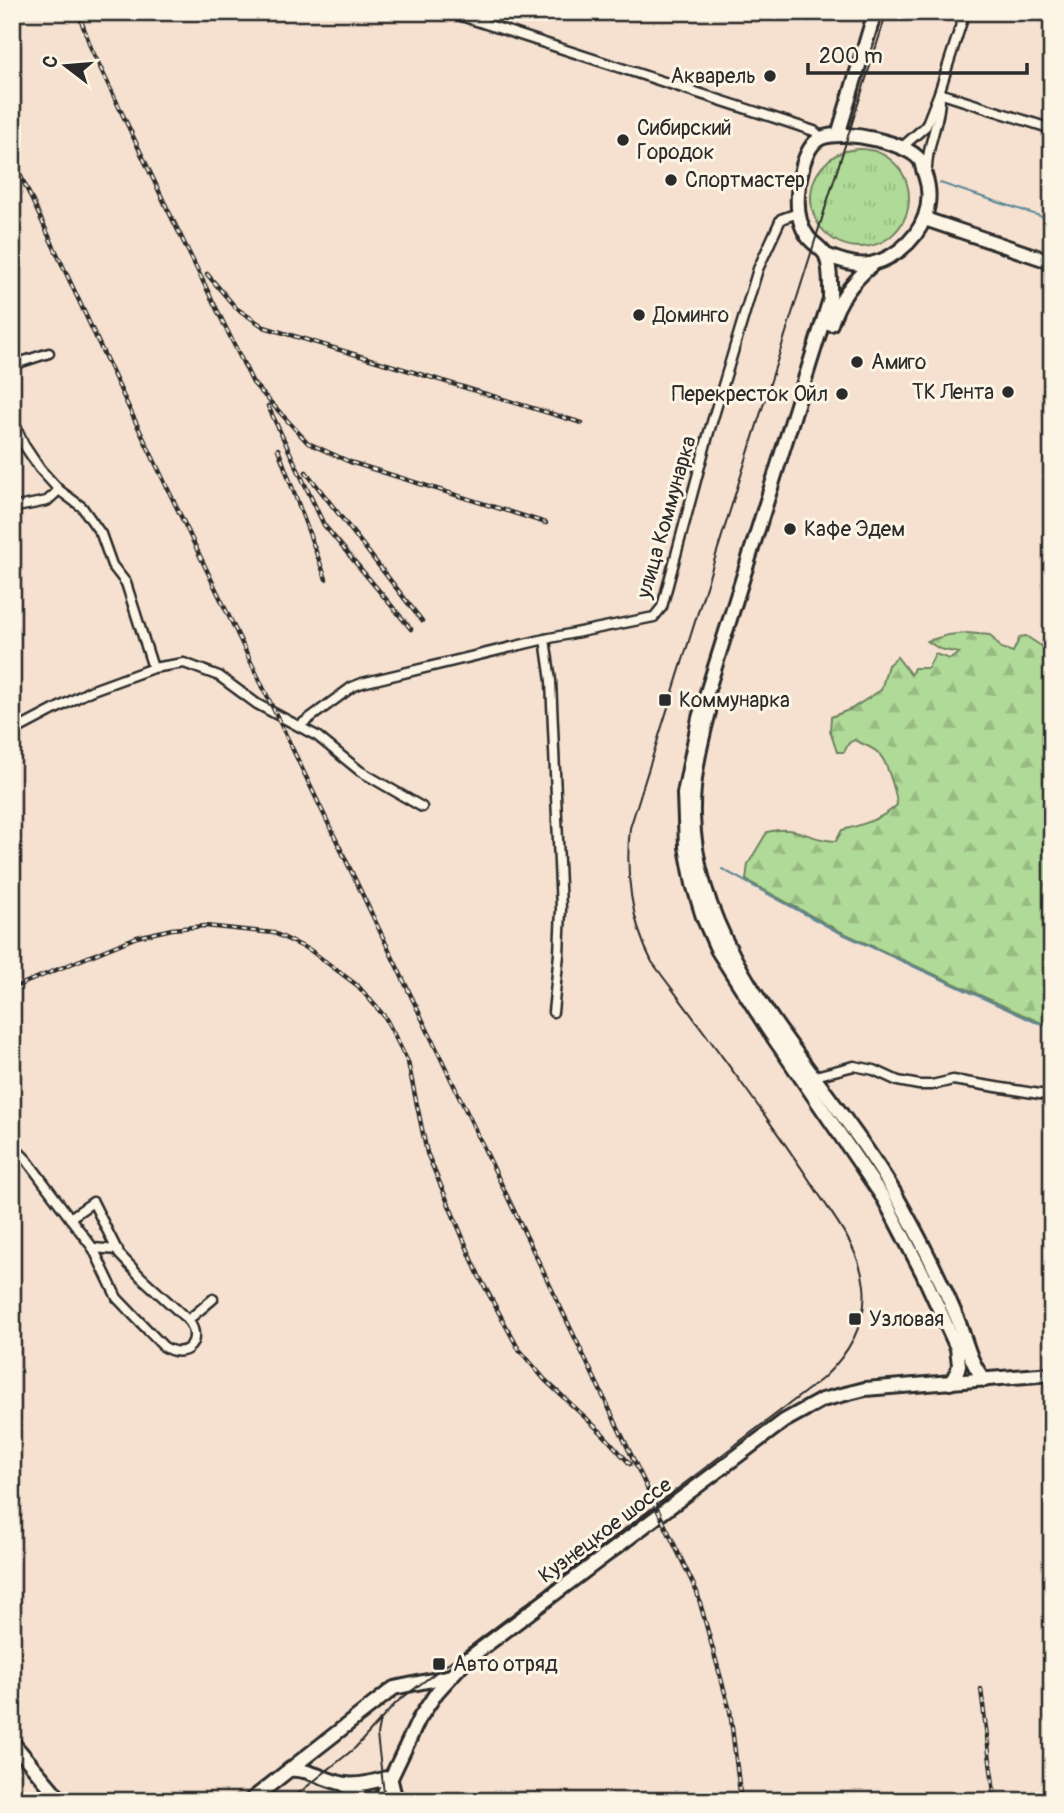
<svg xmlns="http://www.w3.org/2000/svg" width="1064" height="1813" font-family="Pangolin,sans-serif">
	<defs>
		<pattern id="grass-tufts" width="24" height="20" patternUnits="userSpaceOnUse" patternTransform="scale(1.75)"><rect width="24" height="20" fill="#b0da97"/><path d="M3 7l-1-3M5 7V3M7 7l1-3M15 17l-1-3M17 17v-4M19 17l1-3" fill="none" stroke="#98bb82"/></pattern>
		<pattern id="forest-firs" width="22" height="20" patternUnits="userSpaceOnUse" patternTransform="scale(1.75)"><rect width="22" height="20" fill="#b0da97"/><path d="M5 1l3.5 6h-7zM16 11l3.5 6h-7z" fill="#98bb82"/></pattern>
	</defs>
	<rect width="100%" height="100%" fill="#f6e1d0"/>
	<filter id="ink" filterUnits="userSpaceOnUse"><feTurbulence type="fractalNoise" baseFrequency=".0143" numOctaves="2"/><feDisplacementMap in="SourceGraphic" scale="14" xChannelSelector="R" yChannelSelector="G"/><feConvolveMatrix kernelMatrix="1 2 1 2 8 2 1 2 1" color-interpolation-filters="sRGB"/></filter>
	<g filter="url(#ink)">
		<circle fill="url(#grass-tufts)" stroke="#6e8261" stroke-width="2" cx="860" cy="198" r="49"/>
		<path fill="url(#forest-firs)" stroke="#6e8261" stroke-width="2" d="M967,633L990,635L1001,648L1013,652L1020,637L1026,636L1052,653V1025L1039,1022L837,930L746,880L748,864L767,832C800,824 806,840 836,841L842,830C862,825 882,819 897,805C896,792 893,784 889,773C882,751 875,749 854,740L849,743L844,752H837L830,731L831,717L851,709L881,690L888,665L897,657L911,675L914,668H928L935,654L950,659L959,653L940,649L927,641L948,635Z"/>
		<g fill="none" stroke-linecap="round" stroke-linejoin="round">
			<g stroke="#5c8795" stroke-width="2">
				<polyline points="940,183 1052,220"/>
				<polyline points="722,869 836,931 1035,1022 1052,1026"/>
			</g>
			<g stroke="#2b2b2b" stroke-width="13">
				<g id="street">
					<polyline points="449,12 781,120 814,131 821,137"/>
					<polyline points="939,93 1052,129"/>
					<polyline points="901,148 926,126 939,93 965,12"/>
					<path d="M927,168C927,143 941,120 940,96"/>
					<polyline points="12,365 49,353"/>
					<polyline points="12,418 24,445 40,469 59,490 82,507 101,534 112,565 126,583 153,668"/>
					<polyline points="12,508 47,501 59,490"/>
					<polyline points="545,639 551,681 561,909 559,954 553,1012"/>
					<polyline points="299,726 352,687 362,683 545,639 654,617 662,607 709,432 758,269 781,219 798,213"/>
					<polyline points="12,732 90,691 153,668 184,663 219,676 257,704 317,736 360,771 422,807"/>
					<polyline points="815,1076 854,1066 874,1070 898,1081 919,1085 932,1085 953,1080 1052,1096"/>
					<polyline points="12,1151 19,1152 26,1159 70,1218 93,1202 119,1254 141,1277 188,1320 213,1299"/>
					<path d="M70,1218L93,1248L117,1298L163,1346C186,1362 204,1340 188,1320"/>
					<polyline points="93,1248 118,1250"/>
				</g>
			</g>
			<g stroke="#2b2b2b" stroke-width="18">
				<g id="secondary">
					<polyline points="838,135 875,12"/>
					<polyline points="925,219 1052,262"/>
					<path d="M826,255C855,267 873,270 900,250C923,232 935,204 925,175C923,171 922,163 920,160C906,142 845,130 824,137C812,140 806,155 803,165C797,188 793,217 808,237C813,244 823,249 826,256C831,269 830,286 830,299L699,718L684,794L686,847L693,884L703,917L718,951L767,1028L884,1199L922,1272L957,1348L959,1365L957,1373L950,1383"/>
					<path d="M831,324C839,299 852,282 872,265"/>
					<path d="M709,712C700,746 692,781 693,816C697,968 835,1082 903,1208C923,1244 941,1280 957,1318C966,1339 969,1363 985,1380"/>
					<polyline points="12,1742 62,1801"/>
					<polyline points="289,1770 394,1688 451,1676"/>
					<polyline points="345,1785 368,1801"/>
					<path d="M250,1801L289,1770C309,1768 325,1781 345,1784C358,1786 377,1781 390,1777"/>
				</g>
			</g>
			<g stroke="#2b2b2b" stroke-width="18">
				<g id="primary">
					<polyline points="390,1777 396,1801"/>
					<polyline points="380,1801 419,1719 437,1692 465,1661 784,1421 822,1400 865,1389 1052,1374"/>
				</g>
			</g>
			<use href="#street" stroke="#fcf5e5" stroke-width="8"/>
			<use href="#secondary" stroke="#fcf5e5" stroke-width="12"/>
			<use href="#primary" stroke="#fcf5e5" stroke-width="12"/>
			<g stroke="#2b2b2b" stroke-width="2">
				<polyline points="380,1719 377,1735 385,1801"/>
				<path d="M289,1801L355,1748L397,1702L822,1379C848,1355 868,1322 864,1286C860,1248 834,1218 814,1187C763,1110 707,1036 652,962C631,922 625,872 630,828L887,12"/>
			</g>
			<g stroke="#2b2b2b" stroke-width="4.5">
				<g id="rail">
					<polyline points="78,12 91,48 167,208 253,383 308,443 350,462 546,523"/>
					<polyline points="12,157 129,408 697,1592 730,1711 741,1801"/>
					<polyline points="207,274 236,308 264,327 582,423"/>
					<polyline points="268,406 324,525 411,629"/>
					<polyline points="278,449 326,579"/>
					<polyline points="306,472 422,621"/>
					<polyline points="12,988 137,937 172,929 205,926 274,933 310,950 358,986 385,1017 408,1062 427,1153 479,1276 518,1348 545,1380 602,1433 630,1464"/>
					<polyline points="981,1689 995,1801"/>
				</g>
			</g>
			<use href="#rail" stroke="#fcf5e5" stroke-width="2" stroke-dasharray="5" stroke-linecap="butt"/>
		</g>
	</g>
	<g fill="#2b2b2b" stroke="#fcf5e5" stroke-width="2.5">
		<circle cx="770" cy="76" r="7"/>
		<circle cx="623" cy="140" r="7"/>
		<circle cx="671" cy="180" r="7"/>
		<circle cx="639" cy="315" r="7"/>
		<circle cx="857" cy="362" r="7"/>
		<circle cx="1008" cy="392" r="7"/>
		<circle cx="842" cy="394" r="7"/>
		<circle cx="790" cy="529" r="7"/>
		<rect x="658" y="693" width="14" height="14" rx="3.5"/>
		<rect x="848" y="1312" width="14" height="14" rx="3.5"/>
		<rect x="432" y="1657" width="14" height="14" rx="3.5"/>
	</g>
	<g text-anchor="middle" stroke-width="6" stroke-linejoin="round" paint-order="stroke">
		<g font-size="21" fill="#2b2b2b" stroke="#fcf5e5" text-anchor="start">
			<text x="756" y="83" text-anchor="end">Акварель</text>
			<text x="637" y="135">Сибирский<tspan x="637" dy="24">Городок</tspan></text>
			<text x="685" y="187">Спортмастер</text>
			<text x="653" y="322">Доминго</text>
			<text x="871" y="369">Амиго</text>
			<text x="994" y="399" text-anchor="end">ТК Лента</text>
			<text x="828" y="401" text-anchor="end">Перекресток Ойл</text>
			<text x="804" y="536">Кафе Эдем</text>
			<text x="679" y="707">Коммунарка</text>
			<text x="869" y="1326">Узловая</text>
			<text x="453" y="1671">Авто отряд</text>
		</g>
		<g font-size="21" fill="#2b2b2b" stroke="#fcf5e5">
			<text transform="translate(666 517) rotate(-74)" y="7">улица Коммунарка</text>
			<text transform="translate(605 1530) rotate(-37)" y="7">Кузнецкое шоссе</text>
		</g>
	</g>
	<rect width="1064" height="1813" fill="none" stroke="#fcf5e5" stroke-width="42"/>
	<rect x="21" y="21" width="1022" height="1771" fill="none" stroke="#2b2b2b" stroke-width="2.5" filter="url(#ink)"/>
	<g transform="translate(66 66) rotate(286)" stroke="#fcf5e5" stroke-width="5" paint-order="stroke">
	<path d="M0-5L12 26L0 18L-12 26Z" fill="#2b2b2b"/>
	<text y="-10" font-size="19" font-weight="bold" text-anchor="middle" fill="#2b2b2b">С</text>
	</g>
	<path d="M808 63v10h219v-10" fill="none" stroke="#2b2b2b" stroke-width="3.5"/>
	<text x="819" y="63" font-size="21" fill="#2b2b2b" stroke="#fcf5e5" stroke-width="5" paint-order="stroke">200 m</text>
</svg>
